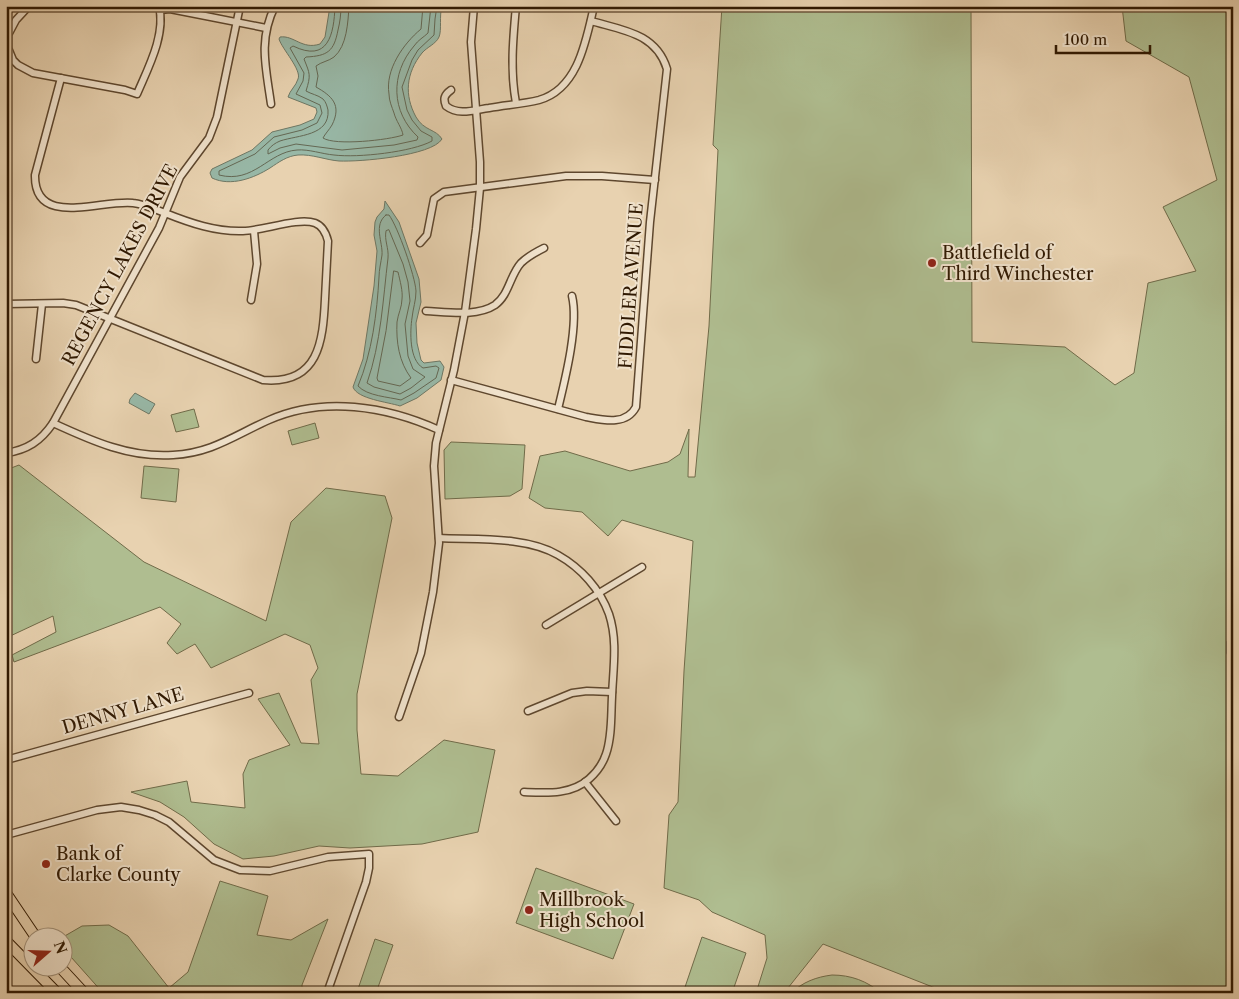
<svg xmlns="http://www.w3.org/2000/svg" width="1239" height="999" font-family="'Libre Caslon Text',serif">
	<rect width="100%" height="100%" fill="#e8d2b0"/>
	<filter id="stains"><feTurbulence type="fractalNoise" baseFrequency=".004" numOctaves="4"/><feColorMatrix values="0 0 0 0 .2 0 0 0 0 .09 0 0 0 0 .02 0 0 0 .5 -.17"/></filter>
	<radialGradient id="worn" r=".72"><stop offset=".6" stop-color="#630" stop-opacity="0"/><stop offset="1" stop-color="#630" stop-opacity=".3"/></radialGradient>
	<g fill="#afbd90" stroke="#706b49">
		<polygon points="722,6 971,6 972,342 1065,347 1115,385 1134,373 1148,283 1196,271 1163,207 1217,180 1189,77 1126,41 1122,6 1233,6 1233,993 948,993 823,944 784,993 756,993 767,958 765,935 712,912 699,900 664,888 669,815 678,802 684,671 693,541 622,520 608,536 582,512 545,508 529,498 540,456 565,451 630,471 668,462 680,454 689,429 688,477 695,477 709,326 718,150 713,145"/>
		<polygon points="194,409 199,427 176,432 171,415"/>
		<polygon points="315,423 319,438 292,445 288,431"/>
		<polygon points="451,442 525,445 522,489 510,496 445,499 444,450"/>
		<polygon points="19,465 144,562 266,621 291,522 326,488 385,496 392,518 357,694 357,730 361,774 398,776 444,740 495,750 478,832 422,844 350,848 319,846 274,856 243,859 214,844 184,817 160,802 131,792 187,781 191,802 245,808 243,774 249,760 290,745 258,699 279,693 301,743 319,744 311,680 318,668 310,645 285,634 211,668 195,644 177,654 167,643 181,624 160,607 14,662 12,655 56,632 53,616 6,638 6,470"/>
		<polygon points="144,466 179,469 176,502 141,498"/>
		<polygon points="536,868 634,904 613,959 516,923"/>
		<polygon points="220,881 268,896 257,935 291,940 328,919 302,985 302,993 103,993 63,948 63,937 82,926 109,925 128,936 169,988 188,972"/>
		<polygon points="702,937 746,953 732,993 683,993"/>
		<polygon points="375,939 393,945 376,993 357,992"/>
		<path d="M832,975C851,975 867,981 881,993H791C803,982 816,977 832,975Z"/>
	</g>
	<g fill="#98b8a7" stroke="#6e7865">
		<path d="M330,6H442C439,16 442,30 439,37C436,44 427,47 422,53C406,73 404,95 416,117C424,131 436,129 442,139C432,156 359,162 339,161C326,160 312,154 298,155C287,156 279,162 270,168C254,178 231,187 212,178L210,173L212,169L252,150L272,132L300,125L314,119L317,112L316,108L288,97C290,90 296,86 298,79C302,70 282,49 279,39L280,37C294,35 302,50 320,44L325,37Z"/>
		<path d="M385,201L399,222L419,279L421,302L416,323L417,343L421,360L424,363L440,361L444,367L441,380L417,398L400,406C388,402 357,399 353,387L363,359L374,286L377,251L374,235L375,222L377,217L384,209Z"/>
		<polygon points="135,393 155,404 149,414 129,403 130,399"/>
	</g>
	<g fill="none" stroke-linecap="round" stroke-linejoin="round">
		<g stroke="#646854" stroke-width="1">
			<path d="M335,6C334,35 328,63 293,46L290,48L304,73L303,81L296,94L320,105L322,113L317,123L302,130L274,137L255,154L219,171V175C254,184 268,152 297,150C309,149 322,154 334,155C358,158 412,152 432,141V137L421,131L412,120L407,110L402,87L412,60L418,50L434,35L435,19L437,6"/>
			<path d="M341,6C341,14 340,22 338,30C334,51 328,56 306,57L304,59C310,74 311,75 306,91C311,94 318,95 323,99C326,102 327,106 328,110C330,136 298,135 280,141C275,143 271,146 268,150V154L280,148L296,144L342,150L394,145L417,140L418,137C391,112 390,74 414,46C418,40 424,37 428,33L431,6"/>
			<path d="M349,6C348,22 347,46 334,57C329,61 321,62 316,66L318,76L316,87C332,96 342,105 332,125C329,130 325,134 323,138C335,146 389,140 403,135C402,128 396,121 394,113C392,107 389,101 389,94C385,70 403,44 421,29L423,6"/>
			<path d="M386,215H389C398,227 415,276 416,291C416,301 413,308 412,318C410,331 409,360 423,368L436,366L439,368L436,378L414,393L401,400C389,397 367,396 358,386C372,353 377,313 379,277C379,270 381,262 382,255C383,242 373,225 386,215Z"/>
			<path d="M389,230L403,264L408,282L410,301L405,324L408,356L413,369L425,377L411,388L400,394L374,387L367,383C381,343 383,299 388,258C389,248 384,240 386,231Z"/>
			<path d="M394,271L398,272C400,281 403,291 402,299C402,307 398,314 397,322C396,342 399,362 411,378L400,386L378,381L377,378L386,331Z"/>
		</g>
		<g stroke="#6e7865" stroke-width="2">
			<polyline points="1230,6 1228,20 1233,59"/>
			<polyline points="1233,636 1227,642 1227,653 1233,662"/>
		</g>
		<g stroke="#5e472e" stroke-width="9">
			<g id="minor">
				<path d="M29,6L16,20L8,35V48L13,60L18,65L33,73L125,90L137,94C148,68 166,35 159,6"/>
				<path d="M516,6C513,39 510,71 516,103"/>
				<polyline points="160,10 170,9 266,28"/>
				<path d="M451,90C444,95 443,99 446,106C459,116 474,110 489,108C505,105 523,104 539,100C578,89 586,41 594,6"/>
				<path d="M271,104C266,68 258,40 275,6"/>
				<polyline points="420,243 427,235 434,199 444,192 566,176 602,176 655,180"/>
				<polyline points="251,300 257,264 254,231"/>
				<path d="M6,304L63,303L76,305L263,380C319,385 323,341 325,299C326,279 327,260 328,241C326,233 323,226 315,223C298,217 262,231 243,231C216,232 190,223 165,213C154,209 144,204 133,203C102,199 34,229 35,175L61,78"/>
				<path d="M426,311C447,312 477,317 495,305C509,295 510,275 521,263C527,257 536,252 544,248"/>
				<polyline points="36,359 42,304"/>
				<path d="M451,380L586,417C603,420 626,426 636,407L650,222L667,69C656,33 622,30 591,21"/>
				<path d="M558,409C565,380 579,325 572,296"/>
				<path d="M53,423C92,441 130,458 173,455C212,453 235,435 269,420C323,396 386,406 439,430"/>
				<path d="M6,453C27,450 41,441 53,423L159,228L180,177L209,138L217,117L240,6"/>
				<path d="M439,538C475,540 526,536 558,555C581,568 600,589 609,614C618,641 613,669 612,697C611,715 612,737 606,754C603,763 597,772 589,779C571,795 547,793 524,792"/>
				<polyline points="546,625 642,567"/>
				<polyline points="528,711 572,693 587,691 612,692"/>
				<polyline points="399,717 421,653 433,592 439,543 434,466 436,443 454,370 465,312 476,229 480,188 480,162 471,42 474,6"/>
				<polyline points="6,760 249,693"/>
				<polyline points="585,782 616,821"/>
				<polyline points="6,835 97,810 121,807 139,810 155,815 169,822 214,860 240,870 270,871 328,857 369,854 369,868 366,882 327,993"/>
			</g>
		</g>
		<g stroke="#301902" stroke-width="12">
			<g id="trunk">
				<polyline points="6,893 35,936"/>
				<polyline points="6,941 57,993"/>
				<polyline points="59,966 84,993"/>
			</g>
		</g>
		<use href="#minor" stroke="#f0e2cc" stroke-width="6"/>
		<use href="#trunk" stroke="#e8d2b0" stroke-width="10"/>
	</g>
	<g fill="#8f2418" stroke="#f0e2cc" stroke-width="2">
		<circle cx="932" cy="263" r="5"/>
		<circle cx="46" cy="864" r="5"/>
		<circle cx="529" cy="910" r="5"/>
	</g>
	<g text-anchor="middle" stroke-width="4" stroke-linejoin="round" paint-order="stroke">
		<g font-size="18" fill="#301902" stroke="#f0e2cc" text-anchor="start">
			<text x="942" y="259">Battlefield of<tspan x="942" dy="21">Third Winchester</tspan></text>
			<text x="56" y="860">Bank of<tspan x="56" dy="21">Clarke County</tspan></text>
			<text x="539" y="906">Millbrook<tspan x="539" dy="21">High School</tspan></text>
		</g>
		<g font-size="18" fill="#301902" stroke="#f0e2cc">
			<text transform="translate(120 265) rotate(-62)" y="6">REGENCY LAKES DRIVE</text>
			<text transform="translate(631 286) rotate(-86)" y="6">FIDDLER AVENUE</text>
			<text transform="translate(123 711) rotate(-16)" y="6">DENNY LANE</text>
		</g>
	</g>
	<rect width="1239" height="999" fill="none" stroke="#e8d2b0" stroke-width="25"/>
	<rect x="8" y="8" width="1224" height="984" fill="none" stroke="#301902" stroke-width="2.5"/>
	<rect x="12" y="12" width="1214" height="974" fill="none" stroke="#301902"/>
	<g transform="translate(48 952) rotate(70)"><circle r="24" fill="#f0e2cc" stroke="#a3927b"/>
	<path d="M0-4L9 19L0 12L-9 19Z" fill="#8f2418"/>
	<text y="-8" font-size="14" font-weight="bold" text-anchor="middle" fill="#301902">N</text>
	</g>
	<path d="M1056 45v8h94v-8" fill="none" stroke="#301902" stroke-width="2.5"/>
	<text x="1064" y="45" font-size="15" fill="#301902" stroke="#f0e2cc" stroke-width="4" paint-order="stroke">100 m</text>
	<rect width="100%" height="100%" filter="url(#stains)"/>
	<rect width="100%" height="100%" fill="url(#worn)"/>
</svg>
